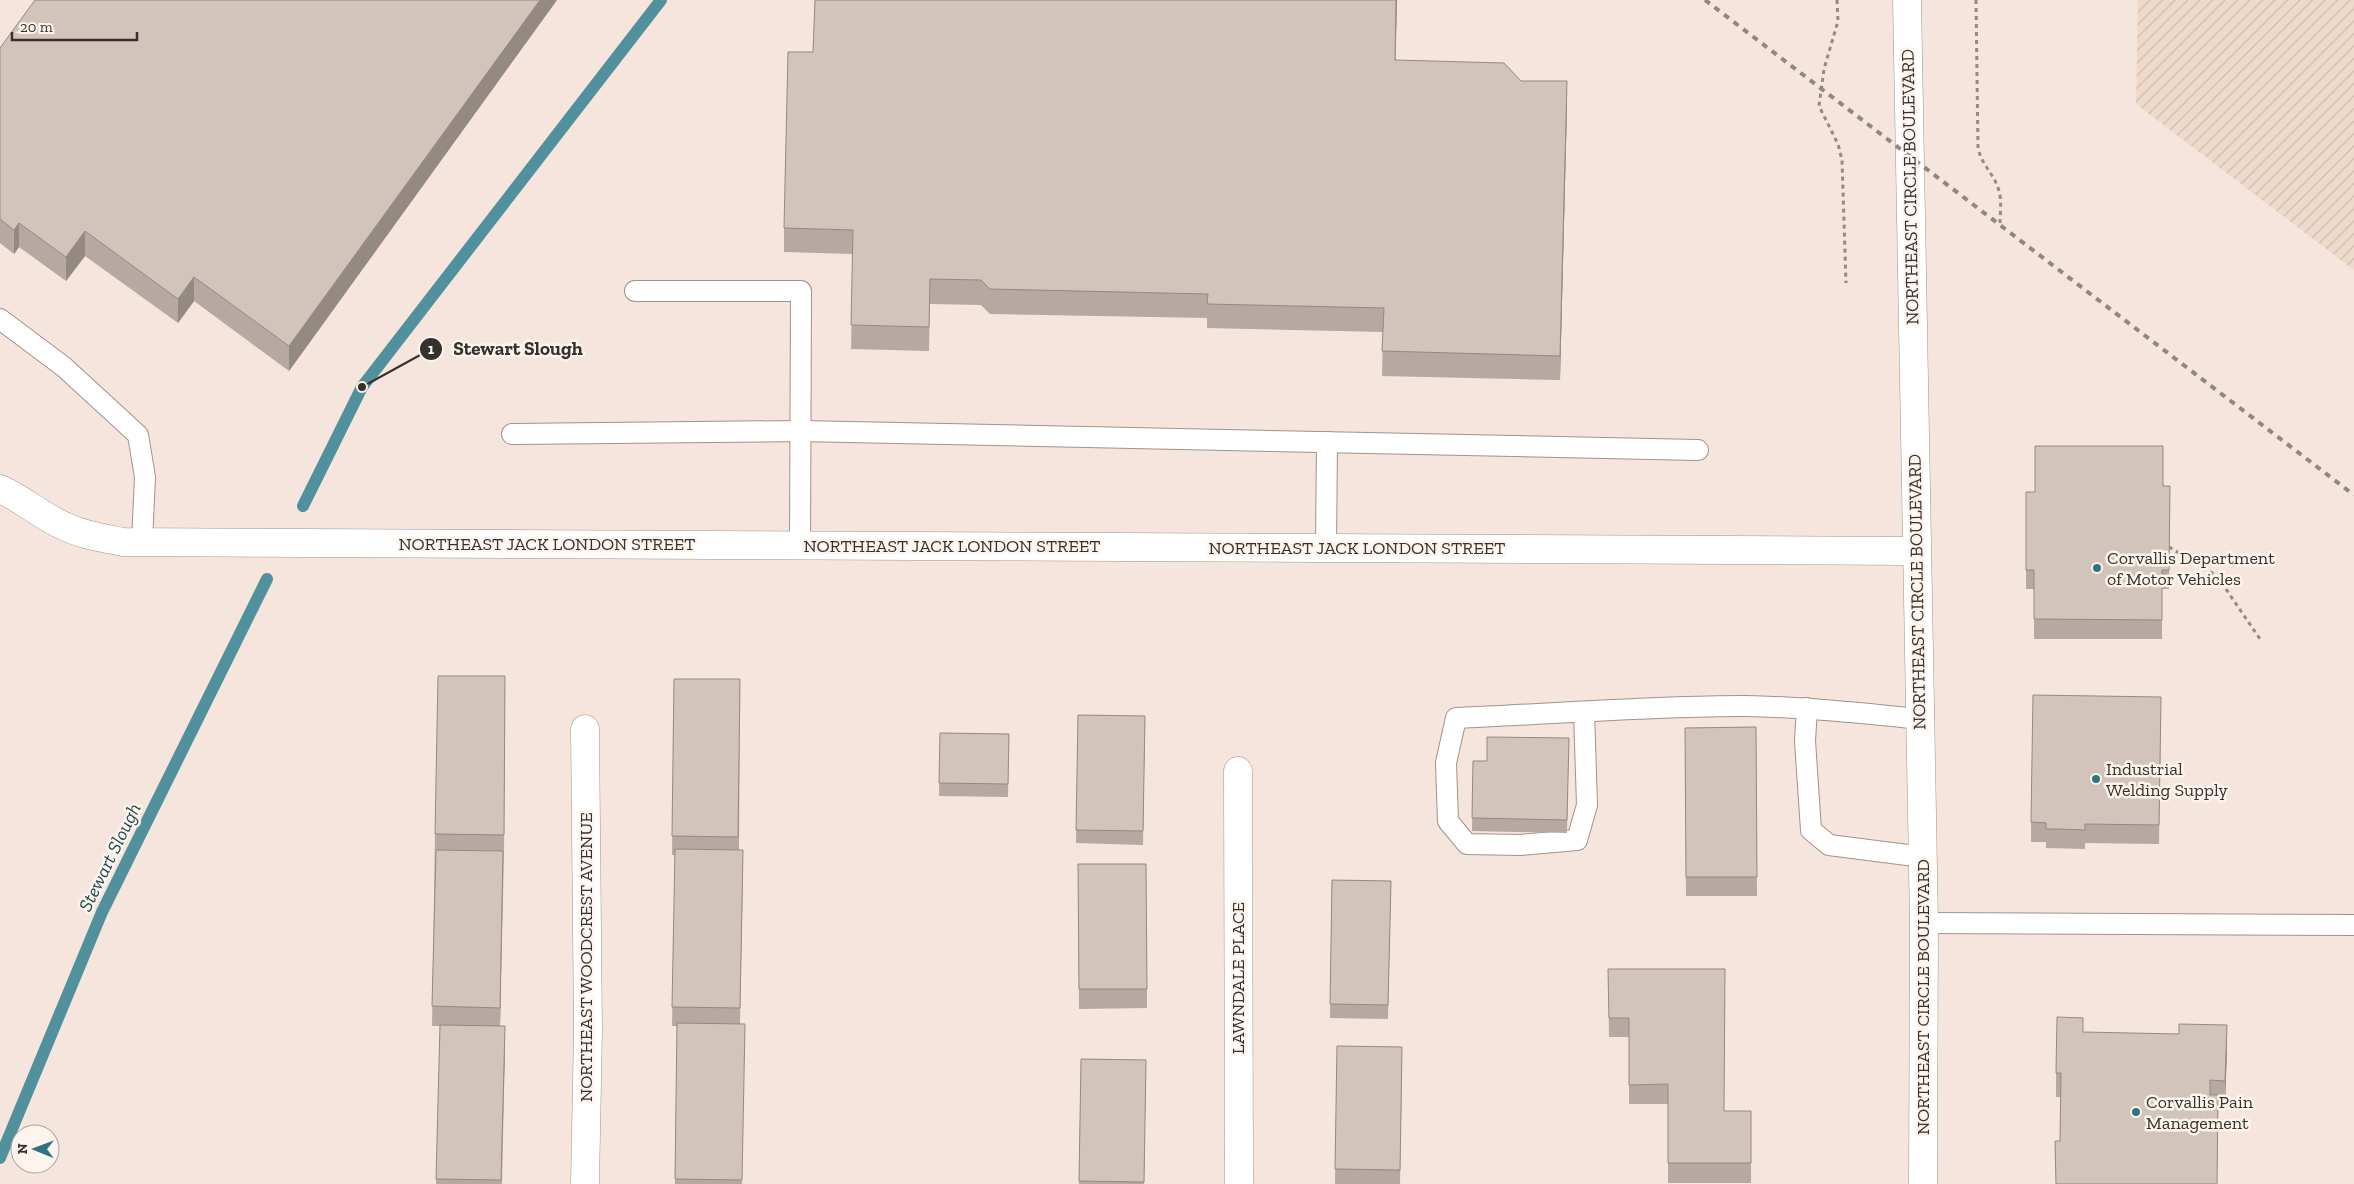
<svg xmlns="http://www.w3.org/2000/svg" width="2354" height="1184" font-family="'Zilla Slab',serif">
	<defs>
		<pattern id="industrial-furrows" width="10" height="10" patternUnits="userSpaceOnUse" patternTransform="scale(1.25)"><rect width="10" height="10" fill="#efd9cb"/><path d="M-1 1l2-2M0 10L10 0M9 11l2-2" fill="none" stroke="#cebbaf"/></pattern>
	</defs>
	<rect width="100%" height="100%" fill="#f5e5dc"/>
	<polygon fill="url(#industrial-furrows)" points="2138,0 2354,0 2354,270 2136,104"/>
	<g fill="none" stroke-linecap="round" stroke-linejoin="round">
		<g stroke="#51919e" stroke-width="12">
			<polyline points="303,506 362,387 661,0"/>
			<polyline points="0,1158 102,912 267,579"/>
		</g>
		<g stroke="#a1938a" stroke-width="22">
			<g id="service">
				<polyline points="635,291 801,291 800,546"/>
				<polyline points="0,319 64,367 138,435 145,477 142,542"/>
				<polyline points="512,434 800,431 1698,450"/>
				<polyline points="1326,548 1327,442"/>
				<polyline points="1807,708 1805,741 1811,830 1829,845 1923,857"/>
				<path d="M1584,712L1587,805L1577,840L1520,845L1467,844L1448,821L1446,763L1456,718C1552,714 1649,706 1745,706C1803,707 1862,713 1920,719"/>
				<polyline points="1924,923 2354,925"/>
			</g>
		</g>
		<g stroke="#a1938a" stroke-width="29">
			<g id="minor">
				<polyline points="585,729 588,1030 585,1184"/>
				<polyline points="1238,771 1239,1184"/>
			</g>
		</g>
		<g stroke="#a1938a" stroke-width="29">
			<path id="tertiary" d="M0,489C23,499 41,516 64,526C83,535 103,538 123,542L1916,551"/>
		</g>
		<g stroke="#a1938a" stroke-width="29">
			<polyline id="primary" points="1907,0 1924,923 1923,1184"/>
		</g>
		<g stroke="#948983" stroke-width="3" stroke-dasharray="4 4" stroke-linecap="butt">
			<polyline points="1837,0 1838,21 1824,69 1819,106 1838,144 1842,160 1846,283"/>
			<path d="M1976,0L1978,148C1982,166 1995,175 1999,191C2002,201 2000,214 2000,224"/>
			<polyline points="2169,547 2217,576 2260,639"/>
		</g>
		<use href="#service" stroke="#fff" stroke-width="20"/>
		<use href="#minor" stroke="#fff" stroke-width="28"/>
		<use href="#tertiary" stroke="#fff" stroke-width="28"/>
		<use href="#primary" stroke="#fff" stroke-width="28"/>
		<polyline stroke="#918781" stroke-width="4" stroke-dasharray="6 6" stroke-linecap="butt" points="1705,0 2354,495"/>
	</g>
	<g fill="#b5a9a1">
		<polygon points="557,0 289,371 194,301 178,323 85,256 66,281 19,247 14,254 0,243 0,48"/>
		<polygon points="815,0 1397,0 1395,61 1521,81 1567,106 1560,380 1382,376 1383,332 1207,328 1207,318 990,314 981,305 930,304 929,351 851,349 853,254 784,252 784,228 813,52"/>
		<polygon points="2163,486 2170,486 2169,589 2162,589 2162,639 2034,639 2034,589 2026,589 2026,570 2035,492"/>
		<polygon points="505,676 504,854 500,1026 505,1045 502,1184 436,1184 440,1026 432,1026 435,834"/>
		<polygon points="674,679 740,679 739,850 743,869 740,1024 742,1184 675,1184 677,1026 672,1026 675,855 672,855"/>
		<polygon points="1078,715 1145,716 1143,845 1076,843"/>
		<polygon points="2161,716 2159,844 2085,843 2085,849 2046,848 2046,842 2031,842 2031,822"/>
		<polygon points="1756,727 1757,896 1686,896 1685,728"/>
		<polygon points="940,733 1009,734 1008,797 939,796"/>
		<polygon points="1569,738 1567,833 1472,831 1473,761 1487,761"/>
		<polygon points="1078,864 1146,864 1147,1008 1079,1009"/>
		<polygon points="1332,880 1391,881 1388,1019 1330,1018"/>
		<polygon points="1608,969 1724,1111 1751,1111 1751,1183 1668,1183 1668,1104 1629,1104 1629,1037 1609,1037"/>
		<polygon points="2083,1032 2227,1050 2225,1105 2218,1105 2217,1184 2056,1184 2055,1141 2060,1141 2061,1097 2056,1097 2056,1073"/>
		<polygon points="1337,1046 1402,1067 1400,1184 1335,1184"/>
		<polygon points="1081,1059 1146,1060 1144,1184 1079,1184"/>
	</g>
	<g fill="#948983">
		<polygon points="540,0 557,0 289,371 289,346"/>
		<polygon points="1396,0 1397,0 1395,85 1395,60"/>
		<polygon points="1567,81 1567,106 1560,380 1560,356"/>
		<polygon points="19,223 19,247 14,254 14,230"/>
		<polygon points="85,231 85,256 66,281 66,257"/>
		<polygon points="194,277 194,301 178,323 178,299"/>
		<polygon points="503,851 503,870 500,1027 500,1008"/>
		<polygon points="2227,1025 2227,1050 2225,1105 2225,1081"/>
		<polygon points="505,1026 505,1045 501,1184"/>
	</g>
	<g fill="#d3c4bb" stroke="#948983">
		<polygon points="35,0 540,0 289,346 194,277 178,299 85,231 66,257 19,223 14,230 0,219 0,48"/>
		<polygon points="815,0 1396,0 1395,60 1504,63 1521,81 1567,81 1560,356 1382,351 1384,308 1207,304 1208,294 990,289 981,280 930,279 929,327 851,325 853,230 784,228 788,52 813,52"/>
		<polygon points="2035,446 2163,446 2163,486 2170,486 2169,570 2162,570 2162,620 2034,619 2034,570 2026,570 2026,492 2035,492"/>
		<polygon points="438,676 505,676 504,835 435,834"/>
		<polygon points="674,679 740,679 738,837 672,836"/>
		<polygon points="2033,695 2161,697 2159,825 2085,824 2085,830 2059,829 2046,829 2046,823 2031,822"/>
		<polygon points="1078,715 1145,716 1143,831 1076,830"/>
		<polygon points="1756,727 1757,877 1686,877 1685,728"/>
		<polygon points="940,733 1009,734 1008,784 939,783"/>
		<polygon points="1487,737 1569,738 1567,820 1472,818 1473,761 1487,761"/>
		<polygon points="675,849 743,850 740,1008 672,1007"/>
		<polygon points="436,850 503,851 500,1008 432,1006"/>
		<polygon points="1078,864 1146,864 1147,989 1079,989"/>
		<polygon points="1332,880 1391,881 1388,1005 1330,1004"/>
		<polygon points="1608,969 1725,969 1724,1111 1751,1111 1751,1163 1668,1163 1668,1084 1629,1085 1629,1018 1609,1018"/>
		<polygon points="2057,1017 2083,1018 2083,1032 2179,1034 2179,1024 2227,1025 2225,1081 2210,1080 2210,1095 2218,1095 2217,1184 2056,1184 2055,1141 2060,1141 2061,1073 2056,1073"/>
		<polygon points="677,1023 745,1024 742,1180 675,1179"/>
		<polygon points="440,1025 505,1026 501,1180 436,1179"/>
		<polygon points="1337,1046 1402,1047 1400,1170 1335,1169"/>
		<polygon points="1081,1059 1146,1060 1144,1182 1079,1181"/>
	</g>
	<g fill="#2f7482" stroke="#fdf4ee" stroke-width="2">
		<circle cx="2097" cy="568" r="5"/>
		<circle cx="2096" cy="779" r="5"/>
		<circle cx="2136" cy="1112" r="5"/>
	</g>
	<g text-anchor="middle" stroke-width="5" stroke-linejoin="round" paint-order="stroke">
		<g font-size="18" fill="#36312d" stroke="#fdf4ee">
			<text transform="translate(1910 187) rotate(-91)" y="6">NORTHEAST CIRCLE BOULEVARD</text>
			<text x="547" y="550">NORTHEAST JACK LONDON STREET</text>
			<text x="952" y="552">NORTHEAST JACK LONDON STREET</text>
			<text x="1357" y="554">NORTHEAST JACK LONDON STREET</text>
			<text transform="translate(1917 592) rotate(-91)" y="6">NORTHEAST CIRCLE BOULEVARD</text>
			<text transform="translate(586 957) rotate(-90)" y="6">NORTHEAST WOODCREST AVENUE</text>
			<text transform="translate(1238 978) rotate(-90)" y="6">LAWNDALE PLACE</text>
			<text transform="translate(1923 997) rotate(-90)" y="6">NORTHEAST CIRCLE BOULEVARD</text>
		</g>
		<g font-size="18" fill="#36312d" stroke="#fdf4ee" text-anchor="start">
			<text x="2107" y="564">Corvallis Department<tspan x="2107" dy="21">of Motor Vehicles</tspan></text>
			<text x="2106" y="775">Industrial<tspan x="2106" dy="21">Welding Supply</tspan></text>
			<text x="2146" y="1108">Corvallis Pain<tspan x="2146" dy="21">Management</tspan></text>
		</g>
		<g font-size="19" font-style="italic" fill="#1c4750" stroke="#fdf4ee">
			<text transform="translate(109 857) rotate(-64)" y="7">Stewart Slough</text>
		</g>
	</g>
	<path fill="none" stroke="#36312d" stroke-width="2" d="M362 387L431 349"/>
	<g fill="#36312d" stroke="#fdf4ee" stroke-width="2">
		<circle cx="362" cy="387" r="5"/>
		<circle cx="431" cy="349" r="12"/>
	</g>
	<g font-size="15" text-anchor="middle" font-weight="bold" fill="#fff">
		<text x="431" y="354">1</text>
	</g>
	<g font-size="19" text-anchor="middle" font-weight="bold" fill="#36312d" stroke="#fdf4ee" stroke-width="5" stroke-linejoin="round" paint-order="stroke">
		<text x="518" y="355">Stewart Slough</text>
	</g>
	<g transform="translate(35 1149) rotate(271)"><circle r="24" fill="#fdf4ee" stroke="#ada6a1"/>
	<path d="M0-4L9 19L0 12L-9 19Z" fill="#2f7482"/>
	<text y="-8" font-size="14" font-weight="bold" text-anchor="middle" fill="#36312d">N</text>
	</g>
	<path d="M12 32v8h125v-8" fill="none" stroke="#36312d" stroke-width="2.5"/>
	<text x="20" y="32" font-size="15" fill="#36312d" stroke="#fdf4ee" stroke-width="4" paint-order="stroke">20 m</text>
</svg>
